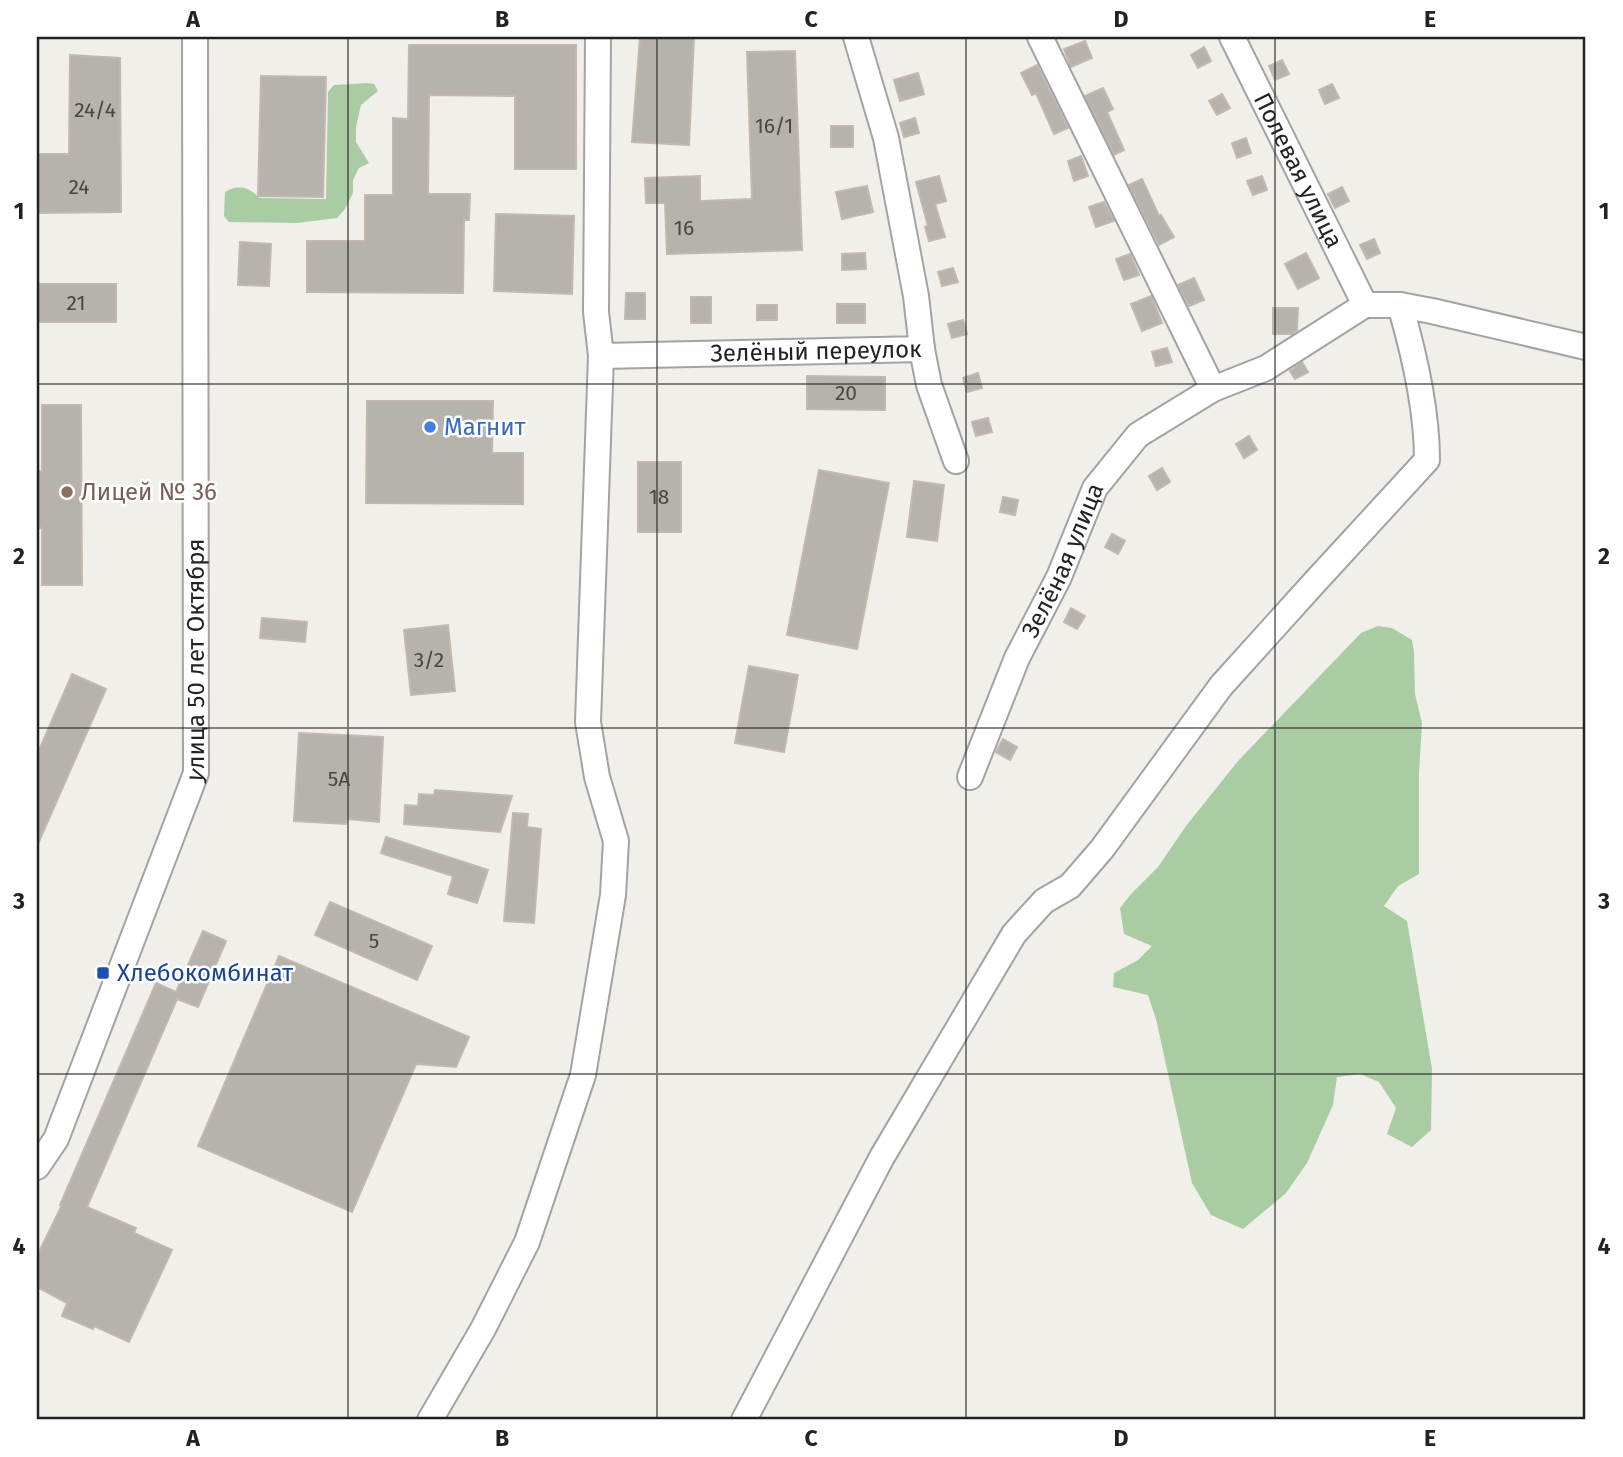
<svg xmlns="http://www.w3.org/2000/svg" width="1623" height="1457" font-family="'Fira Sans',sans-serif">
	<rect width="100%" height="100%" fill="#f1efea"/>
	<g fill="#a9cca3">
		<path d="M367,83L374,84L378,91L361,105L356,127V142L369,163L359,168L353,180V193L345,209L337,218L297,223L229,222L224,216L225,192C238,184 250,187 259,198L326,199L328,92L334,85Z"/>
		<polygon points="1378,626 1392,628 1412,640 1414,652 1415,694 1422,723 1419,773 1419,874 1398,886 1384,906 1407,921 1432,1069 1431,1130 1412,1147 1387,1134 1396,1108 1379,1082 1360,1074 1337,1077 1333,1105 1307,1163 1286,1193 1243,1229 1211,1215 1192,1183 1156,1019 1148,995 1113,987 1114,973 1138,960 1152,946 1124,934 1120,908 1131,894 1158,867 1186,826 1238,761 1361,633"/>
	</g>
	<g fill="#b6b2ac" stroke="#c1b9ad" stroke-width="2">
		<polygon points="640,37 694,37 689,145 632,142"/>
		<polygon points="1085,41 1092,58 1071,67 1064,49"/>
		<polygon points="409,45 576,45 576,169 515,169 515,96 429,95 428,194 470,194 469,220 464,220 463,293 307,292 307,241 365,241 365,195 393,195 393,118 408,119"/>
		<polygon points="1204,47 1211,61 1198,68 1191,55"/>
		<polygon points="795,51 802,250 667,254 665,203 646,203 645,178 700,176 700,201 752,199 747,52"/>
		<polygon points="70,55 120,58 121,212 37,213 37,154 69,154"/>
		<polygon points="1282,60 1289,74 1275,80 1269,66"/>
		<polygon points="1037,65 1068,128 1054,134 1036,93 1032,95 1021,73"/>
		<polygon points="918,73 924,94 900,101 894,80"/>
		<polygon points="261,76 326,77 323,197 258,196"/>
		<polygon points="1332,84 1339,98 1325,104 1319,90"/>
		<polygon points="1103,88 1113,109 1107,112 1124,150 1114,155 1085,96"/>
		<polygon points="1222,94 1230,108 1217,115 1209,101"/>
		<polygon points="915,118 919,133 904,137 900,123"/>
		<rect x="831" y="126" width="22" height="21"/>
		<polygon points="1246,138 1251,153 1237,158 1232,143"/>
		<polygon points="1081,156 1088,176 1074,181 1068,161"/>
		<polygon points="939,176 946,201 935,204 945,237 929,241 925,227 928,226 916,182"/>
		<polygon points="1262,176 1267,190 1253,195 1247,181"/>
		<polygon points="1142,179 1159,216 1161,215 1174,237 1159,245 1129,185"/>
		<polygon points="867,186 873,212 842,219 836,192"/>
		<polygon points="1342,187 1349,201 1335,208 1328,194"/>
		<polygon points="1104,202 1114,221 1096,227 1089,207"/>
		<polygon points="496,214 574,216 572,294 494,291"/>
		<polygon points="1374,239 1380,253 1367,259 1360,245"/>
		<polygon points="240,242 271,244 269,286 238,285"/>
		<polygon points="865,253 866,269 842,270 842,254"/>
		<polygon points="1306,253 1319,278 1298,289 1285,264"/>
		<polygon points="1130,254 1139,275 1124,280 1116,259"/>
		<polygon points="953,268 958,282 942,286 938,272"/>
		<polygon points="1194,278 1204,300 1189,306 1178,285"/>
		<rect x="37" y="284" width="79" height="38"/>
		<polygon points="626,293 645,293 645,319 625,319"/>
		<polygon points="1151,296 1162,323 1142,331 1131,304"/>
		<rect x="691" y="297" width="20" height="26"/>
		<rect x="837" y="304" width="28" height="19"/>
		<rect x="757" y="305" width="20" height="15"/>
		<polygon points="1273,308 1298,308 1297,330 1292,334 1273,334"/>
		<polygon points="963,320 967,334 952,338 948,324"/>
		<polygon points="1167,348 1172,362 1156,366 1152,352"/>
		<polygon points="1302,362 1308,372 1295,379 1290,371"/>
		<polygon points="978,373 982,388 967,392 963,378"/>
		<polygon points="807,376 885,377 885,410 807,409"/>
		<polygon points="367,401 493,401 492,453 523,453 523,504 366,503"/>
		<polygon points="42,405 81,405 82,585 42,585 42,528 37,528 37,471 42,471"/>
		<polygon points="988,418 992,432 976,436 972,422"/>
		<polygon points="1249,436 1257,450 1244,458 1236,444"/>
		<rect x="638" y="462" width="43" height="70"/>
		<polygon points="1162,468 1170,482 1157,490 1149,476"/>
		<polygon points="819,470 889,483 857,649 787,635"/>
		<polygon points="914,481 944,485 937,541 907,537"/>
		<polygon points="1003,497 1018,500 1015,515 1000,512"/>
		<polygon points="1112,534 1125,541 1118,554 1105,547"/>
		<polygon points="1071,608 1085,616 1077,629 1064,622"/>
		<polygon points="262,618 307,622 305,642 260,638"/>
		<polygon points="448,625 455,691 411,695 404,630"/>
		<polygon points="749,666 798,675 784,752 735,743"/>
		<polygon points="72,674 106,689 37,846 37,755"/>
		<polygon points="299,733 383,737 379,822 347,819 346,824 294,821"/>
		<polygon points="1003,739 1017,747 1010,760 996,752"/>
		<polygon points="435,790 512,796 500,832 404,824 405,805 418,806 419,794 434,795"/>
		<polygon points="513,813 528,814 527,827 541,829 534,923 504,921"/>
		<polygon points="386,837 488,870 477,903 448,894 453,876 381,853"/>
		<polygon points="330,902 432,946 417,980 315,935"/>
		<polygon points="203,931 226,941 198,1007 177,999 87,1207 136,1228 134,1233 172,1250 129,1342 94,1326 93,1329 62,1316 67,1303 37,1287 37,1256 62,1205 60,1205 156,983 176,992"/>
		<polygon points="279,956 469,1037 456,1067 416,1064 352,1212 198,1146"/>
	</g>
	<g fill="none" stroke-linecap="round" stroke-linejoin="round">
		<g stroke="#a3a3a3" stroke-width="28">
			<g id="minor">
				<polyline points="1040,37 1213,389"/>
				<path id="s1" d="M1232,37L1365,305"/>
				<polyline points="1365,305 1400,305 1432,311 1586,347"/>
				<polyline points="922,349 929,385 956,461"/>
				<path id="s2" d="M601,356L922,349L916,296L886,138L856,37"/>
				<path id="s3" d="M970,777L1017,658L1059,577L1095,488L1138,435L1213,389L1266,368L1365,305"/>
				<path id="s4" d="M37,1167L56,1139L196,773L195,37"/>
				<polyline points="430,1420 483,1329 527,1242 583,1075 613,895 616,841 597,777 588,722 601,356 596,312 598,37"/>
				<path d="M744,1420L882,1157L1014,934L1044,901L1070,886L1102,849L1221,686L1314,583L1427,460C1427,410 1414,353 1400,305"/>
			</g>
		</g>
		<use href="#minor" stroke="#fff" stroke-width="24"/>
	</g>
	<path fill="none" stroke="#222" stroke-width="2" stroke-opacity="0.55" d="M348,37V1420M657,37V1420M966,37V1420M1275,37V1420M37,384H1586M37,728H1586M37,1074H1586"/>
	<circle fill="#3f7fe0" stroke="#fff" stroke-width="2.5" cx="430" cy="427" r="7"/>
	<circle fill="#8d6e63" stroke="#fff" stroke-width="2.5" cx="67" cy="492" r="7"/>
	<rect fill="#1a4fb4" stroke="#fff" stroke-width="2.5" x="96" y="966" width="14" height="14" rx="3.5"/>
	<g text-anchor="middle" stroke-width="5" stroke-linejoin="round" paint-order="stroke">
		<g font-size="21" fill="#474644">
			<text x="95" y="117">24/4</text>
			<text x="774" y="133">16/1</text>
			<text x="79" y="194">24</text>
			<text x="684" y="235">16</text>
			<text x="76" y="310">21</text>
			<text x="846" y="400">20</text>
			<text x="659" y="504">18</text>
			<text x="429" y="667">3/2</text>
			<text x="339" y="786">5А</text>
			<text x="374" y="948">5</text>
		</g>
		<g font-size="24" fill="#222" stroke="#fff">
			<text dy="8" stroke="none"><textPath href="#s1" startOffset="149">Полевая улица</textPath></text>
			<text dy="8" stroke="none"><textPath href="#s2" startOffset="215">Зелёный переулок</textPath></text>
			<text dy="8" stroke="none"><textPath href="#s3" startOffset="236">Зелёная улица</textPath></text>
			<text dy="8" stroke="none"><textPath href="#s4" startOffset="539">улица 50 лет Октября</textPath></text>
		</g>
		<g font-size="24" fill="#366cbe" stroke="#fff" text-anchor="start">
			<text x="444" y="435">Магнит</text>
		</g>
		<g font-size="24" fill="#785e54" stroke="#fff" text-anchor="start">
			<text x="81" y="500">Лицей № 36</text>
		</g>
		<g font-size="24" fill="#164399" stroke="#fff" text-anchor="start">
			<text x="117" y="981">Хлебокомбинат</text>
		</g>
	</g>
	<rect width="1623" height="1457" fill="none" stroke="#ffffff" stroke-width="77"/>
	<rect x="38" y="38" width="1546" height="1380" fill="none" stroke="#222" stroke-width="2.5"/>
	<g font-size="23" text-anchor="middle" font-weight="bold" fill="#222">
		<text x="193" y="27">A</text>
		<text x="502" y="27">B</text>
		<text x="811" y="27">C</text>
		<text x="1121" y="27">D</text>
		<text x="1430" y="27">E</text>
		<text x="19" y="219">1</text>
		<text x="1604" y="219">1</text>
		<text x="19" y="564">2</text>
		<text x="1604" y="564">2</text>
		<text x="19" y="909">3</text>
		<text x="1604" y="909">3</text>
		<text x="19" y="1254">4</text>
		<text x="1604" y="1254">4</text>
		<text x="193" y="1446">A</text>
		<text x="502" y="1446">B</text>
		<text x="811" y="1446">C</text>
		<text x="1121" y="1446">D</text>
		<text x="1430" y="1446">E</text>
	</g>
</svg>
